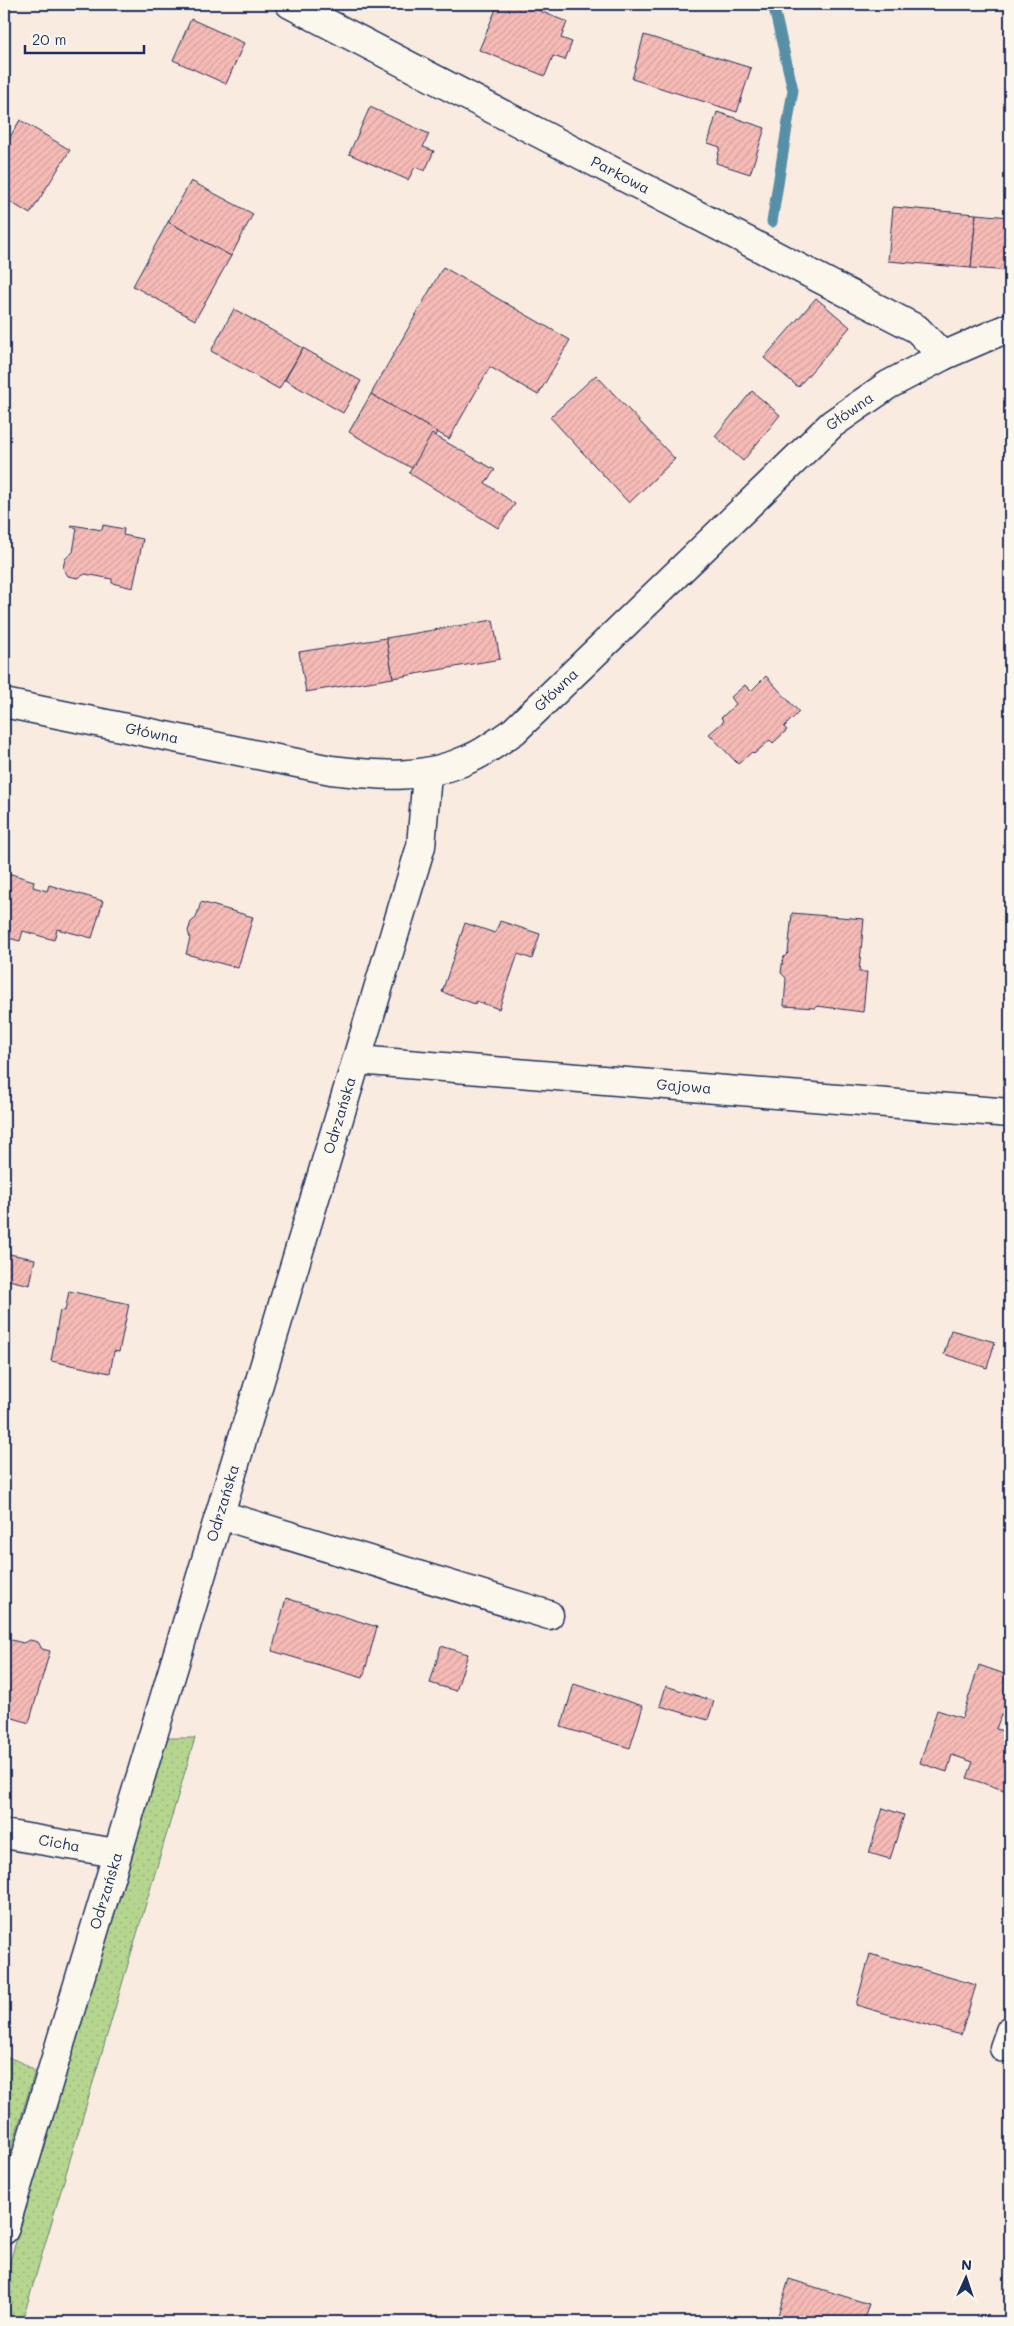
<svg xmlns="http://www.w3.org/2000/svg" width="1014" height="2326" font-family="Mali,sans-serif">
	<defs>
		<pattern id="grass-dots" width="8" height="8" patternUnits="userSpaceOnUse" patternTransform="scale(1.25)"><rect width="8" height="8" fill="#b6d68f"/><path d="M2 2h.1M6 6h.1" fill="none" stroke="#9cb87e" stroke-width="1.8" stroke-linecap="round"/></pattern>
		<pattern id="building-hatch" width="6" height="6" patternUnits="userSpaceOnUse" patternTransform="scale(1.25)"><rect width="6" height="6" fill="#f7bbb6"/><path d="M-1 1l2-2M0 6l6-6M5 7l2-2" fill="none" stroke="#d3a19f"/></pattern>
	</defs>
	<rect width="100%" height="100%" fill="#faebe1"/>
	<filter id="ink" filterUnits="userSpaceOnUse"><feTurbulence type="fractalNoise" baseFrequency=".02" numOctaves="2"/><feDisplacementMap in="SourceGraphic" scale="10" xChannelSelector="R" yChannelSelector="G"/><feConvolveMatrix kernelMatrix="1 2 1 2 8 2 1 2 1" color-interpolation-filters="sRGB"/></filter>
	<g filter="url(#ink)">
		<g fill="url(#grass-dots)" stroke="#688276">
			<polygon points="165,1738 195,1738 22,2322 4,2322 4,2282"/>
			<polygon points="7,2057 21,2062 35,2071 4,2173 4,2070"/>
		</g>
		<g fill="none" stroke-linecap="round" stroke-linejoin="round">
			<polyline stroke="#568fa6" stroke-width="11" points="772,222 793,90 773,4"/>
		</g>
		<g fill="url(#building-hatch)" stroke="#1b2f5e">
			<polygon points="498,4 523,4 567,22 561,38 572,42 565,60 553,56 545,76 479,50"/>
			<polygon points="191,19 244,43 226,84 173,60"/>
			<polygon points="644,35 751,68 737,112 632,79"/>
			<polygon points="370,107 429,134 423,147 434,151 425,171 415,167 408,180 349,154"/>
			<polygon points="717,112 765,128 750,174 716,163 720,147 708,143"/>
			<polygon points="20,120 70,150 30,214 4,198 4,147"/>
			<polygon points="191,181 253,214 231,256 168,222"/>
			<polygon points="893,207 976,214 971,268 888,261"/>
			<polygon points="976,214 1010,217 1010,271 971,268"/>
			<polygon points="168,222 231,256 195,320 133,286"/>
			<polygon points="443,267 570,340 538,395 490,367 449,439 371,394"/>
			<polygon points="816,298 850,327 798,387 764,358"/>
			<polygon points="234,309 303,348 279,389 211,351"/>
			<polygon points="303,348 361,381 343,413 285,380"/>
			<polygon points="596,375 675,459 629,503 550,417"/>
			<polygon points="752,391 780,415 743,461 715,436"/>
			<polygon points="371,394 437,432 415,470 349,432"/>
			<polygon points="432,434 495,470 485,483 515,504 498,528 409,473"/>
			<polygon points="72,525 102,530 103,525 124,529 123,535 143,539 133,588 112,583 112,579 85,574 78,578 68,576 63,568 65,559 73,552 77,528 71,527"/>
			<polygon points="493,620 500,659 393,678 386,638"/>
			<polygon points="386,638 393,678 306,692 299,652"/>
			<polygon points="766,676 799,712 784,727 787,730 773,743 770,740 754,754 752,752 738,764 709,734 724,721 721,718 736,704 731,697 745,685 751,691"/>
			<polygon points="8,873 34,881 33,887 47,891 49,885 103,901 92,938 57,929 54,940 23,931 20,941 4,937 4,888"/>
			<polygon points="201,902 253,917 238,968 186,954 190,938 188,931 191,922 196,918"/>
			<polygon points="792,913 864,919 859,972 867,972 863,1012 817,1006 815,1008 784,1006 786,978 781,973 783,958 788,953"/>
			<polygon points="500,921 540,934 532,959 518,954 499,1009 476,1001 475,1004 442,992 465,923 495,933"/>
			<polygon points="4,1253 35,1259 30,1285 4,1279"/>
			<polygon points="69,1291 129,1304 119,1352 114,1351 110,1373 51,1361 60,1310 65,1311"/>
			<polygon points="951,1330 995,1342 987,1368 944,1354"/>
			<polygon points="286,1598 377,1627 363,1678 272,1651"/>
			<polygon points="4,1638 23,1643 30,1640 38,1642 42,1649 50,1651 29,1723 4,1715"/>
			<polygon points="441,1646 468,1654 456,1691 430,1683"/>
			<polygon points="979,1665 1010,1676 1010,1707 1007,1717 1001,1715 996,1729 1010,1733 1010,1792 967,1778 973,1762 952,1755 947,1772 920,1763 937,1710 962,1718"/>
			<polygon points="574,1684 643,1706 630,1748 561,1727"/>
			<polygon points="666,1686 714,1701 708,1720 660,1706"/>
			<polygon points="883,1808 904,1815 890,1859 869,1853"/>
			<polygon points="870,1954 976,1985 961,2035 856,2005"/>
			<polygon points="789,2279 869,2304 863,2322 776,2322"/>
		</g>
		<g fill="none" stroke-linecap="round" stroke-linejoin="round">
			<g stroke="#1b2f5e" stroke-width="31">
				<g id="minor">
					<path id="s1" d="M290,4L917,329L943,356"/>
					<path id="s2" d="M4,703L331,770C381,776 425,780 471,758C486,752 500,740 514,731L832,424L888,385L943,356L1010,327"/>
					<path id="s3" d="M357,1060L1010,1113"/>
					<polyline points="221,1515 549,1615"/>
					<path id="s4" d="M4,1834L116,1853"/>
					<polyline points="1004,2048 1010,2031"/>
					<path id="s5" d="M4,2230L421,846L427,774"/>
				</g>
			</g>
			<use href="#minor" stroke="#fbf7ec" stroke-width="28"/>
		</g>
	</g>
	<g text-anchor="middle" stroke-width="4.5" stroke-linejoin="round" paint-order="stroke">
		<g font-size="15" fill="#1b2f5e" stroke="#fbf7ec">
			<text dy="5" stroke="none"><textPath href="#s1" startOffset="372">Parkowa</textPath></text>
			<text dy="5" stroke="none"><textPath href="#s2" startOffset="991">Główna</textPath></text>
			<text dy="5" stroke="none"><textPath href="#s2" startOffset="586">Główna</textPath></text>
			<text dy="5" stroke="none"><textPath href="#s2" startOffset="151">Główna</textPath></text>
			<text dy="5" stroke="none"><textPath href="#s3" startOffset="328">Gajowa</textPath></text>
			<text dy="5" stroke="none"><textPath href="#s5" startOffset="1164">Odrzańska</textPath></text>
			<text dy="5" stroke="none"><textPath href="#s5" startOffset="759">Odrzańska</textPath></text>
			<text dy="5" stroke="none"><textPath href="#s4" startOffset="56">Cicha</textPath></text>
			<text dy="5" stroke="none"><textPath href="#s5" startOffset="354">Odrzańska</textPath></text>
		</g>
	</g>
	<rect width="1014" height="2326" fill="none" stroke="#fbf7ec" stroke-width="20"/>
	<rect x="10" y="10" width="994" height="2306" fill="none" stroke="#1b2f5e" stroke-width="2" filter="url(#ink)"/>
	<g transform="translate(966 2278) rotate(3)" stroke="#fbf7ec" stroke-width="4" paint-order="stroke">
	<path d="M0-4L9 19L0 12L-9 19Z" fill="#1b2f5e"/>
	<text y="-8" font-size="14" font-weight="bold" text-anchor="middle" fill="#1b2f5e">N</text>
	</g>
	<path d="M25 45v8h119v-8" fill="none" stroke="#1b2f5e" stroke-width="2.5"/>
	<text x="32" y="45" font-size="15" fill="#1b2f5e" stroke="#fbf7ec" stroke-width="4" paint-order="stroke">20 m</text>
</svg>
